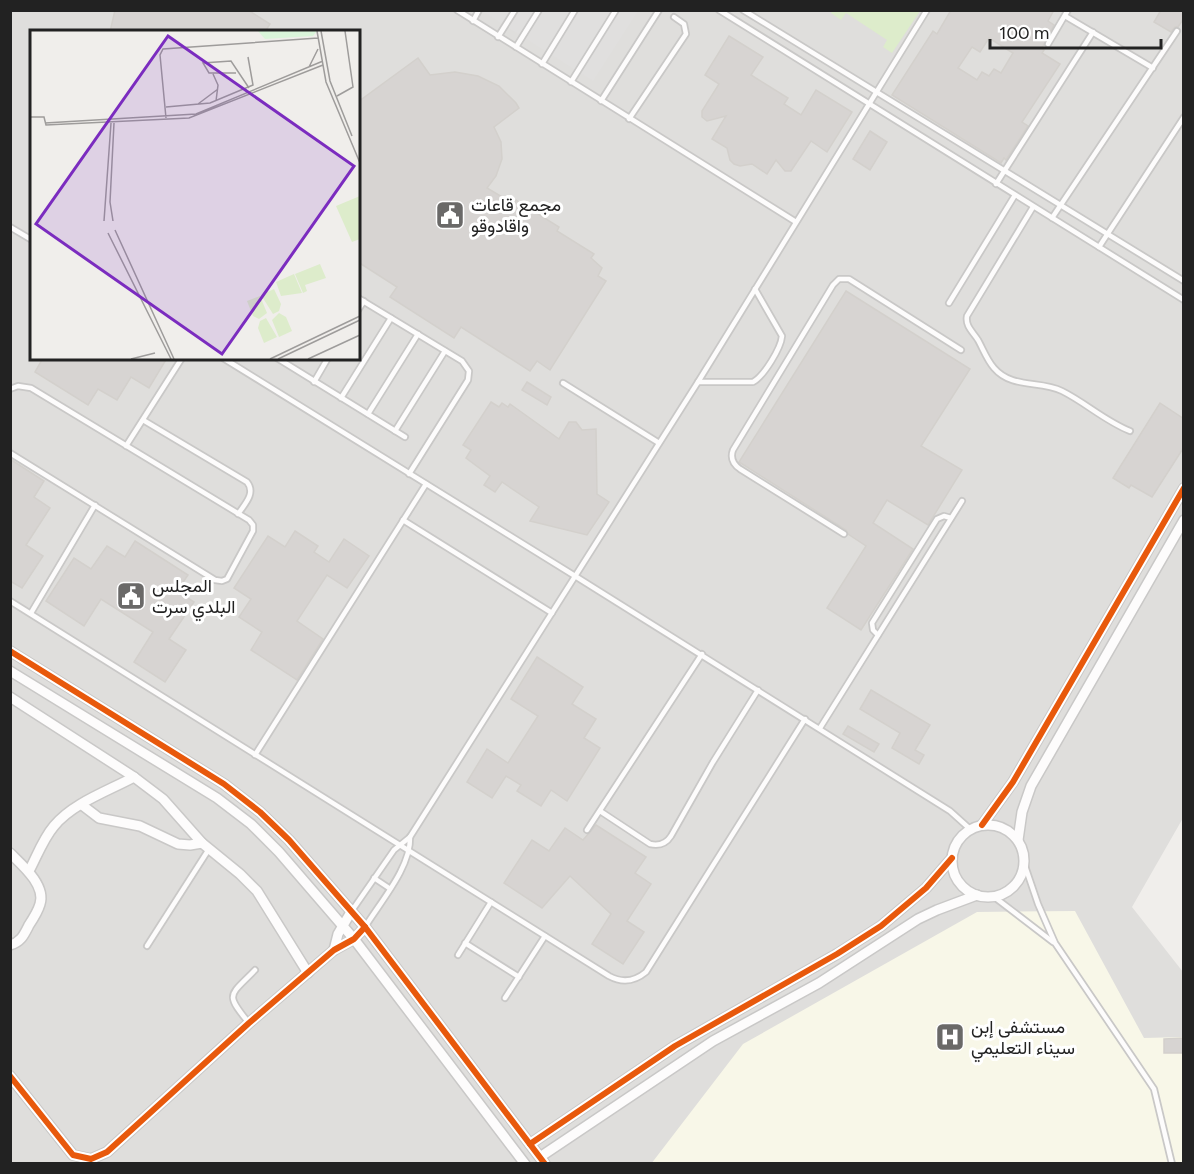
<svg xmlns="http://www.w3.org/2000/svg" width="1194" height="1174" font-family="Figtree,Vazirmatn,sans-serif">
	<rect width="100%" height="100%" fill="#f0eeeb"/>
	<path fill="#dfdedc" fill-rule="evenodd" d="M10,11H1183V818L1132,907L1183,972V1163H11ZM32,32H358V358H32Z"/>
	<polygon fill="#f8f7e8" points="1075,911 1144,1038 1183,1037 1183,1163 651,1164 743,1044 977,912"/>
	<polygon fill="#ddeccb" points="832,11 832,10 920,11 892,53 883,47 887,40 846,13 841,20 831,13"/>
	<polygon fill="#e0dfde" points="482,11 638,11 593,81"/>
	<g fill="#d7d4d2" stroke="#d3d0cc" stroke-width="1.5" fill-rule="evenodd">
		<polygon points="115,10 248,10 270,24 265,32 110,32"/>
		<path d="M951,10H1054L1048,21L1054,25L1042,48L1044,50L1042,53L1060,64L1022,122L1028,126L1006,160L1004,158L1001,163L892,95L933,31L937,34ZM989,38L1013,53L1001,73L994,69L989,76L982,72L977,80L958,68L972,47L980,52Z"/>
		<polygon points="1161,10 1184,10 1184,18 1178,27 1175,27 1171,32 1154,22"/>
		<polygon points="729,36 763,57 751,75 788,98 784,104 801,115 816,90 852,112 827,152 811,141 791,171 785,171 776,160 767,174 752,164 740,166 734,164 730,160 727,148 712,139 726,116 707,121 702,117 702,111 719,84 705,75"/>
		<polygon points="418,58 430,75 455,72 478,76 499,86 516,103 519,108 494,127 501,142 502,159 496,176 487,188 514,204 516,200 559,227 557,231 594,254 591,258 602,268 598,276 606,281 550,370 537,361 530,371 461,327 454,338 390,297 397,287 358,262 358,102"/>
		<polygon points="870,131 887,142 870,170 853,159"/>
		<polygon points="846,291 970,369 921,446 962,470 928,525 887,500 873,523 913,549 861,630 827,608 866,546 848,534 846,530 739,462"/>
		<polygon points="43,358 167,358 149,388 131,377 117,400 98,389 88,405 35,372"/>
		<polygon points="527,382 551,397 547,405 522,390"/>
		<polygon points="491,402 499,407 502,403 508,407 510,404 559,439 569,422 576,422 582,430 596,429 597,494 609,502 587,535 530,521 539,507 502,482 495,492 484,485 490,476 466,458 471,450 463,445"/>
		<polygon points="1160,403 1184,419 1184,447 1152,497 1131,485 1129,488 1113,478"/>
		<polygon points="10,459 44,481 34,497 50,508 26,545 43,556 22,588 10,581"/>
		<polygon points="295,531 318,546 314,552 329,562 344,539 369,556 347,588 327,575 297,621 323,639 297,680 251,650 262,632 239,617 251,599 234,588 268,536 285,547"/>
		<polygon points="135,541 188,575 177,591 194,602 169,639 186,650 165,682 134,662 153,632 101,599 84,626 46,601 74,558 91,569 107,546 125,557"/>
		<polygon points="537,657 583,687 572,704 596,719 584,738 600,748 567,801 551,790 541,806 517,791 521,785 506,776 492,798 467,782 487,749 508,763 538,716 511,699"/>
		<polygon points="871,690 930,725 915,750 924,755 919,764 892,748 900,733 860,709"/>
		<polygon points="848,726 879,744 874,752 843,734"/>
		<polygon points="596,825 646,857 635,873 651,884 627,921 644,932 623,964 592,944 611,914 570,876 542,908 504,883 532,840 549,851 565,828 583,840"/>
		<polygon points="1184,1038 1184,1053 1164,1053 1164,1039"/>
	</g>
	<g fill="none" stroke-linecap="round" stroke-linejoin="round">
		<g stroke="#c9c8c7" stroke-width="8">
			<g id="lane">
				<polyline points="457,10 796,222"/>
				<polyline points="719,10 1184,300"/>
				<polyline points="743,10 1184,281"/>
				<polyline points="1065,16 1153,68"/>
				<polyline points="473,21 479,10"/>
				<polyline points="498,37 515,10"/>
				<polyline points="1048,44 1068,10"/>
				<polyline points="516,47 539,10"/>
				<polyline points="542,64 575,10"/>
				<polyline points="571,82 616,10"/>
				<polyline points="601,101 659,10"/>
				<polyline points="629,119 686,34 684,24 674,17"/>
				<polyline points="996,184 1093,32"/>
				<path d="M1033,207L967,316C965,326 973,332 978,340C983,349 987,360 994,368C1012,389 1040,380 1062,391C1086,403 1105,421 1130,431"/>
				<polyline points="1052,218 1177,31"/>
				<polyline points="10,227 32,240"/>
				<polyline points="1099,247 1184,117"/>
				<polyline points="358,298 462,361 469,371 468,380 409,474"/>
				<polyline points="949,303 1015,195"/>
				<polyline points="358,310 364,301"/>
				<polyline points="223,358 575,576 950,811 970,829"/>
				<polyline points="277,358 405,437"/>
				<polyline points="314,382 328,358"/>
				<path d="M698,382H753C764,376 781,348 782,336L755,289"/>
				<polyline points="563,383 659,443"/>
				<polyline points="10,389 18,386 31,388 249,520 253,525 253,531 227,579 222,581 215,580 10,453"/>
				<polyline points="341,398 391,318"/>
				<polyline points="368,414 418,334"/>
				<path d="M143,420L247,482C256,493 245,504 238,514"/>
				<polyline points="395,431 445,351"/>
				<polyline points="126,446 182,358"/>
				<polyline points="403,520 552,613"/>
				<path d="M844,534L740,469C733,464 730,458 733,450L833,285L839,279H849L961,350"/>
				<path d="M10,601L609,976C622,983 634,982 646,972L805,719"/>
				<polyline points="31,613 95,505"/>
				<polyline points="878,635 873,630 872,623 937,519 944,516 951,518"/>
				<polyline points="820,728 962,501"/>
				<polyline points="255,755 426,484"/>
				<path d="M600,811L650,844C659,846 666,844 671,836L713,762L758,690"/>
				<polyline points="587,830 702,654"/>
				<polyline points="1024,863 1038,904 1055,943 1154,1089 1172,1164"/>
				<polyline points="374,878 389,888"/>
				<polyline points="993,896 1053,942"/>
				<polyline points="351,912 394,850 410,837 698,382 927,10"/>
				<path d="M365,927C381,901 411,867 410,837"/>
				<polyline points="465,943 519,977"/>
				<polyline points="147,946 209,849"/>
				<polyline points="458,955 491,902"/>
				<polyline points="505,998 545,936"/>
				<path d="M249,1023C224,993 230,996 255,970"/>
			</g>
		</g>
		<g stroke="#c9c8c7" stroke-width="12">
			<g id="street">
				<polyline points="10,651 224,784 260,812 289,840 365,927 545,1164"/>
				<polyline points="10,671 217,798 251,824 279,852 354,939 525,1164"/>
				<polyline points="10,697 134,777 163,799 202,843 240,874 257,891 308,973"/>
				<polyline points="82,805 99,818 140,826 178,844 190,845 202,843"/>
				<circle cx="988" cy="861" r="36"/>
				<polyline points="982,825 1013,782 1184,488"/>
				<polyline points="1018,840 1022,812 1031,786 1184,520"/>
				<path d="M10,853C22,865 46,885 40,904C38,911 33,919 29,925C24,935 21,942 10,945"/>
				<path d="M29,871C37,856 43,839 54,826C73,803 108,791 134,777"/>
				<polyline points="334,950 338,934 351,912"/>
				<polyline points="10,1076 73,1155 91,1159 107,1152 249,1023 334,950 354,939 365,927"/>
				<polyline points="530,1144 675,1046 837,954 881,926 926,888 952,858"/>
				<polyline points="540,1157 713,1041 819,983 918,919 937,910 977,895"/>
			</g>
		</g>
		<use href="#lane" stroke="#fdfcfc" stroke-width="4.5"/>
		<use href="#street" stroke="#fdfcfc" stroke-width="9"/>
		<g stroke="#fff" stroke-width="10">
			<g id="cycleway">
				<polyline points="10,651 224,784 260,812 289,840 365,927 545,1164"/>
				<polyline points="982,825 1013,782 1184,488"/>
				<polyline points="10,1076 73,1155 91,1159 107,1152 249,1023 334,950 354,939 365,927"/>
				<polyline points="530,1144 675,1046 837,954 881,926 926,888 952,858"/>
			</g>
		</g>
		<use href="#cycleway" stroke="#e8590c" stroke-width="6"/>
	</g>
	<defs>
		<g id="civic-square" transform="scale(1.5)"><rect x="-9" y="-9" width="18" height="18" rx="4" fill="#6a6968" stroke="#fff"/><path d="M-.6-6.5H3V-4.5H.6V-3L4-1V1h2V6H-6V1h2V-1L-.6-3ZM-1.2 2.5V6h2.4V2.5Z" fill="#fff"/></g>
		<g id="hospital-square" transform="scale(1.5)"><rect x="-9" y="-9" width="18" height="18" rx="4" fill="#6a6968" stroke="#fff"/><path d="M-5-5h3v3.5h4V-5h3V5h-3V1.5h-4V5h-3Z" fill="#fff"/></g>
	</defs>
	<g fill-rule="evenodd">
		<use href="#civic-square" x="450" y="215"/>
		<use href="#civic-square" x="131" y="596"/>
		<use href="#hospital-square" x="950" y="1037"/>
	</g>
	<g text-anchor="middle" stroke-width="6" stroke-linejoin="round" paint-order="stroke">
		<g font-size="18" fill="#222" stroke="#fff" text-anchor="start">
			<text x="471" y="211">مجمع قاعات<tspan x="471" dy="21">واقادوقو</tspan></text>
			<text x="152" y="592">المجلس<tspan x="152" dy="21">البلدي سرت</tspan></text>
			<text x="971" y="1033">مستشفى إبن<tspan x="971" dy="21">سيناء التعليمي</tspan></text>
		</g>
	</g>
	<g transform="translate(30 30)">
		<rect width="330" height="330" fill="#f0eeeb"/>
		<path d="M330,166V209L322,212L306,176ZM290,234L296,248L275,255L277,261L273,263L265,244ZM264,244L272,263L251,266L246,252ZM244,259L251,274L249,281L243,284L231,265ZM230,266L237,283L229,289L223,286L217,271ZM249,283L256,287L262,301L249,307L242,290ZM236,288L247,307L234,313L228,298L230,291Z" fill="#ddeccb"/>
		<path d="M228,1H287L283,6L235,9Z" fill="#daf5da"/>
		<path fill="none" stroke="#9e9c9b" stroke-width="1.5" d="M287,1L296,52L330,133M291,1L300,51L322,106M279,37L288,19M206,43H179L173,33L201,31L219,58M183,44L188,55L186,71M307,66L323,57L315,1M168,74L188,59M136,77L180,73L223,55L218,27M0,87H14L16,95L159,88L293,35M136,88L130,25L133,19L288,8M15,93L166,84L293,31M74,191L81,93M83,191L80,172L84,93M85,200L144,329M78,203L141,329M101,329L125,323M240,329L330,286M248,329L330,290M278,329L330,305"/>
		<path fill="#7b2cbf" fill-opacity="0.15" stroke="#7b2cbf" stroke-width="3" d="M138,6L324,136L192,324L6,194Z"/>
		<rect width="330" height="330" fill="none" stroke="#222" stroke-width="3"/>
	</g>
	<rect width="1194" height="1174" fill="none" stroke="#222222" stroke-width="24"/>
	<path d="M990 39v9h171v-9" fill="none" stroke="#222222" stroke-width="3"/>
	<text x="999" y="39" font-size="18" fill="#222222" stroke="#ffffff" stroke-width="4.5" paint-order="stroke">100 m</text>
</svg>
